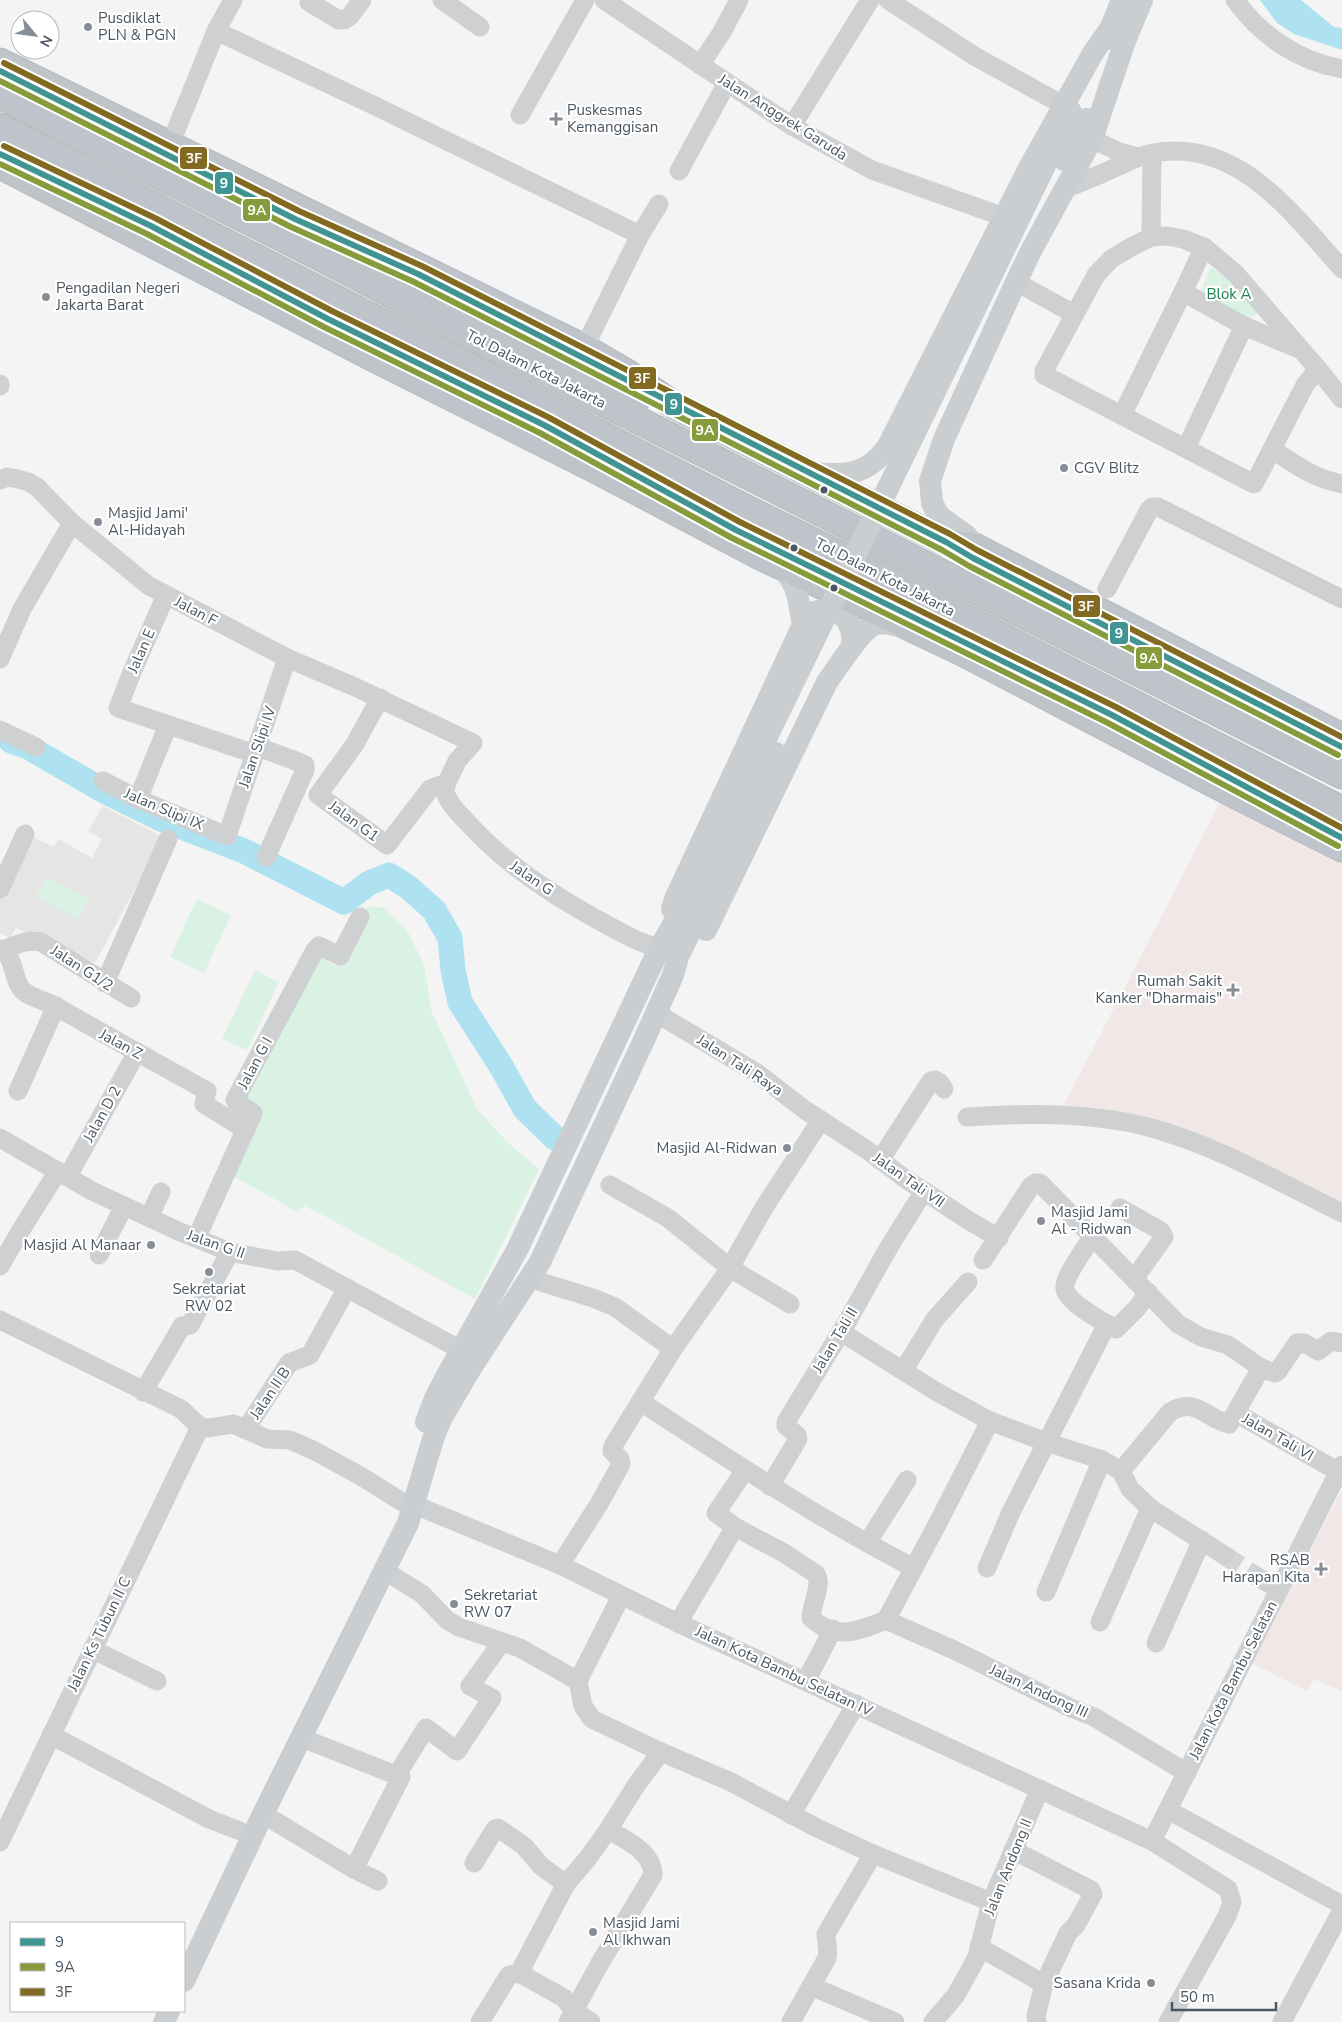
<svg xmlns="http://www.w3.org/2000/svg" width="1342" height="2022" font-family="'Nunito Sans',sans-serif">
	<rect width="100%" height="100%" fill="#f4f4f4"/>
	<polygon fill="#e6e5e6" points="103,806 163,837 95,963 16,928 10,938 0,933 0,880 22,832 54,847 58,839 92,858 102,839 88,831"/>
	<g fill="#f1e7e6">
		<polygon points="1221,801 1342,861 1342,1208 1195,1137 1063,1107"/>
		<polygon points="1342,1490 1342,1692 1314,1679 1307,1691 1250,1662"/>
	</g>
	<g fill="#d9f2e3">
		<polygon points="1211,268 1241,283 1263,310 1245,321 1199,295"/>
		<polygon points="46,877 89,899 79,919 36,897"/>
		<polygon points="197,899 231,915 204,973 170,957"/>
		<polygon points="368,906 385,908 407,930 424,964 431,1010 477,1109 508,1143 539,1169 475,1299 334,1221 304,1206 298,1212 229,1174 263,1111 244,1103 319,956 337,967"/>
		<polygon points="255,970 279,982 247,1050 222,1039"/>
	</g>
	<polygon fill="#aee2f0" points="1260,0 1301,0 1334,27 1342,28 1342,50 1294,34 1277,23"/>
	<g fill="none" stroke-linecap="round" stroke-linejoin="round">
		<polyline stroke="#aee2f0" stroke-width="25" points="11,741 28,747 104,791 161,819 244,851 344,902 369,883 389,875 408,887 434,910 450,938 453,970 460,1002 501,1066 525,1109 555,1138"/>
		<polyline stroke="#d2d4d7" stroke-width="19" stroke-dasharray="19 9" stroke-linecap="butt" points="1224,1555 1259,1578"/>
		<g stroke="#b9bec3" stroke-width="29">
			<g id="highway">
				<polyline points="0,62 584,348 627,373 674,405 946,542 975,547 996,558 1342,737"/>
				<polyline points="0,95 324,259 487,344 1342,775"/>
				<polyline points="0,127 743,507 887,578 1342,810"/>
				<polyline points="0,165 378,360 595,469 760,556 962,652 1230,792 1342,848"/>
				<path d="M373,268C466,303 548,360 640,396"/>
			</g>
		</g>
		<g stroke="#ced0d2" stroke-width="19">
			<polyline points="310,0 309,2 339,20 344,20 350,16 362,0"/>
			<polyline points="442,0 480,27"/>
			<polyline points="604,0 792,126 872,170 1004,217"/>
			<polyline points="888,0 976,57 1063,105"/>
			<path d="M1235,0C1261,36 1298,61 1342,69"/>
			<polyline points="216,31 371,104 640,235"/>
			<polyline points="700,65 722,32 739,0"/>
			<polyline points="520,115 585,0"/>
			<polyline points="792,126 870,0"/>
			<polyline points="1092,139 1119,152 1138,157"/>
			<polyline points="170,145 216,31 233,0"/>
			<polyline points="679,171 727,83"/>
			<path d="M1064,189C1077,184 1090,179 1103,173C1118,167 1133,158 1149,154C1235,134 1292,213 1342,269"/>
			<polyline points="1151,237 1152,153"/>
			<polyline points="1016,282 1074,314"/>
			<polyline points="1183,292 1244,326 1299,349"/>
			<polyline points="584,348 640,235 659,204"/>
			<polyline points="1318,369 1305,385 1254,484 1044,375 1044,371 1096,275 1111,259 1133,246 1151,237 1167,236 1183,239 1204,247 1235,273 1318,369 1342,399"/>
			<polyline points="0,384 0,386"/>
			<polyline points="1122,415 1183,292 1204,247"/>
			<polyline points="1186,448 1244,326"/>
			<path d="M1272,449C1294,464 1315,479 1342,484"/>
			<path d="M0,480L7,477L18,479L28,482L37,487L72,523L149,586L287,658L355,687L473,743L457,761L444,789C447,802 459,814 468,823C513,873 575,909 634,939C642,943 651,945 659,949"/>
			<polyline points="1107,589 1149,510 1152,507 1158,507 1342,599"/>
			<polyline points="166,595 132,672 118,708 255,754"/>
			<polyline points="0,659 22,609 72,523"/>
			<polyline points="380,698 355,744 318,795 387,845 430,789 441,785 446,786"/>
			<polyline points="0,730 36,747"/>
			<polyline points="258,747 301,763 305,765 305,770 266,857"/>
			<polyline points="103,781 138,799 227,836 287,658"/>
			<polyline points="138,799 168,725"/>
			<polyline points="0,889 25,834"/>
			<path d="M0,949C17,956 11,984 26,993C36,999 48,1002 57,1007C107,1036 157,1063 207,1091L204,1104L246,1130"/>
			<path d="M3,950C16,945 27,939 41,942L131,998"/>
			<polyline points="105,983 168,839"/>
			<polyline points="656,1013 757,1073 805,1110 867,1150 907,1180 971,1222 999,1238"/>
			<polyline points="18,1091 56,1006"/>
			<path d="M967,1117C1027,1113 1089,1112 1148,1127C1216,1145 1279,1182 1342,1213"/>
			<polyline points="0,1138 92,1191 178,1231 230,1252 277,1261 295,1260 461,1350"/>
			<polyline points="880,1160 931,1081 935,1080 940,1083 944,1089"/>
			<polyline points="68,1176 137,1052"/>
			<polyline points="610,1185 668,1218 730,1268 790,1304"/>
			<polyline points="1120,1208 1161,1231 1164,1237 1134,1279"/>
			<polyline points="149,1217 161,1192"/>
			<polyline points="197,1237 253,1113 236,1102 235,1100 315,950 319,946 340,956 360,917"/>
			<path d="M1092,1237C1086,1248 1063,1277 1065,1289C1067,1301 1096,1318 1107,1324"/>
			<polyline points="99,1255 124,1206"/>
			<polyline points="983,1260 1031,1186 1036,1183 1040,1183 1178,1324 1201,1337 1228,1345 1261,1368 1275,1373 1278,1371 1297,1343 1304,1343 1318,1351 1331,1341 1342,1343"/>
			<polyline points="0,1266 21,1230 58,1171"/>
			<polyline points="531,1279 593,1298 615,1307 673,1349"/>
			<polyline points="0,1320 181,1409 200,1427 209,1428 233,1424 267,1439 290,1440 315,1451 364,1478 402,1502"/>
			<polyline points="841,1332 937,1392 990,1421 1046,1442 1102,1460 1121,1471 1130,1489 1150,1508 1224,1555"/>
			<polyline points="903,1371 935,1319 968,1282"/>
			<polyline points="143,1392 182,1326 190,1325 230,1252"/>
			<path d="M641,1402C730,1460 819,1519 914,1568"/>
			<polyline points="1236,1413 1339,1472"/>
			<polyline points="246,1429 289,1363 310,1355 347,1288"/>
			<path d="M745,1470L716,1513L735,1527L784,1553L816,1574C823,1586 811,1604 811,1618C837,1641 858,1631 886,1620L940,1519L990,1421"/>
			<path d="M1121,1471L1170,1412C1196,1396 1206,1419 1229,1424L1261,1368"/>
			<polyline points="770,1486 798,1439 797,1435 786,1426 786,1422 847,1322 889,1247 924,1191"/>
			<polyline points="415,1505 560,1565 678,1623 1152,1841 1228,1889 1232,1902 1227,1916 1168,2022"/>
			<polyline points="867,1543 907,1480"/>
			<polyline points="560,1565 599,1504 621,1464 620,1459 612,1451 613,1446 673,1349 728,1271 765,1206 821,1120"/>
			<polyline points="987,1568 1011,1512 1107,1324 1116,1329 1138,1307 1148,1292"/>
			<polyline points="385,1571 422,1594 447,1620 459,1627 520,1648 578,1681"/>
			<polyline points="1259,1578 1279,1589"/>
			<polyline points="1046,1592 1102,1460"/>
			<polyline points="621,1596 578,1681 583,1706 592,1719 661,1752 731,1782 817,1828 873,1854 991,1902"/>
			<polyline points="886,1620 954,1650 1071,1708 1094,1717 1187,1773"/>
			<polyline points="1100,1622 1150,1508"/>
			<polyline points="678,1623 735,1527"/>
			<polyline points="1156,1643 1202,1540"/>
			<polyline points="92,1649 157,1681"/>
			<polyline points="806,1681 833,1629"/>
			<polyline points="51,1735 209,1819 240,1831"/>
			<polyline points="302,1738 401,1777 354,1869 378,1881"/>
			<polyline points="396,1776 426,1728 457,1751 492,1698 470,1686 502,1642"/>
			<polyline points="1168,1810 1342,1905"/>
			<polyline points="263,1814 354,1869"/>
			<polyline points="791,1815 856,1704"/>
			<polyline points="1152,1841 1342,1465"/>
			<polyline points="0,1842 200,1427"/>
			<polyline points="1013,1850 1091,1890 1093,1894 1076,1925 1068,1933 1044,1984 1036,2016 1037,2022"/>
			<polyline points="474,1863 495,1829 498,1828 524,1846 541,1866 566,1884"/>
			<polyline points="979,1947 1044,1984"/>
			<polyline points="519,1973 564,1998 574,2011 591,2022"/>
			<polyline points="811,1986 895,2022"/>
			<polyline points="480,2022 509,1975 519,1973 566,1884 588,1858 608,1830 637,1784 661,1752"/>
			<path d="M568,2022L600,1963L653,1875C653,1852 625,1839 608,1830"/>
			<path d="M791,2022L827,1958C829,1949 826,1942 826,1934L873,1854"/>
			<polyline points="933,2022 956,1995 977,1957 991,1902 1040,1789"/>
			<polyline points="1282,2022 1342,1910"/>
		</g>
		<g stroke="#caced1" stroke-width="22">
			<polyline points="1106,39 1122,0"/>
			<path d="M811,473C846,475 866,477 888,446L1030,166L1093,53L1112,26"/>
			<polyline points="975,547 967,536 939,516 932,503 930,481 944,439 1016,282 1032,249 1092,139 1125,41 1142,0"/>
			<path d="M778,564C800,585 797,598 803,624"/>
			<path d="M672,909L675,899L808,614C836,603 855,617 852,647"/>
			<path d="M706,930L827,682C837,669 861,628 876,624C884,622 895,625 903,627"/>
			<polyline points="426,1422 435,1398 446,1377 517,1250 659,949 689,897"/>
			<polyline points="184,1981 263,1814 408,1523 433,1439 441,1419 471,1368 540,1262 644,1040 673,975 678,957 704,903"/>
			<polyline points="164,2022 169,2011"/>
		</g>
		<use href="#highway" stroke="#bec4c9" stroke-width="26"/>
		<g stroke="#caced1" stroke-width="22">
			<polyline points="1064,160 1086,119"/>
			<polyline points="689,897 1071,112"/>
			<polyline points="704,903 776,753"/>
		</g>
		<g stroke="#fff" stroke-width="10">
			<g id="bus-1">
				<polyline points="0,71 295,219 418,274 946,542 973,558 1342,747"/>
				<polyline points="0,154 151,226 328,319 544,425 736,530 1112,715 1342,838"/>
			</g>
		</g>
		<g stroke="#fff" stroke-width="10">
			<g id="bus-2">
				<polyline points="0,81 291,227 414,282 942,550 969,566 1338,755"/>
				<polyline points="0,164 147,234 324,327 540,433 732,538 1108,723 1338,846"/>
			</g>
		</g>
		<g stroke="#fff" stroke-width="10">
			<g id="bus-3">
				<polyline points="4,63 299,211 422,266 950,534 977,550 1342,737"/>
				<polyline points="4,146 155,218 332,311 548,417 740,522 1116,707 1342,828"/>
			</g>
		</g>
		<use href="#bus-1" stroke="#409592" stroke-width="6"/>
		<use href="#bus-2" stroke="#879b3c" stroke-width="6"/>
		<use href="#bus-3" stroke="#826a20" stroke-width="6"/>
	</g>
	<g fill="#868d94" stroke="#fff" stroke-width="2">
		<circle cx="88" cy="27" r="5"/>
		<path d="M553.5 111.5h5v5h5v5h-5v5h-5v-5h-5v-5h5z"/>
		<circle cx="46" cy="297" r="5"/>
		<circle cx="1064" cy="468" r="5"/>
		<circle cx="98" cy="522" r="5"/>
		<path d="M1230.5 982.5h5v5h5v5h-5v5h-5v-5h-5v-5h5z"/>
		<circle cx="787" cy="1148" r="5"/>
		<circle cx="1041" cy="1221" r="5"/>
		<circle cx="151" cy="1245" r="5"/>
		<circle cx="209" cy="1272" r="5"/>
		<path d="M1318.5 1561.5h5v5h5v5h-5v5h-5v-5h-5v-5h5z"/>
		<circle cx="454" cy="1604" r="5"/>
		<circle cx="593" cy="1932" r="5"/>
		<circle cx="1151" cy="1983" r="5"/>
	</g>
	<g fill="#4a5661" stroke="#fff" stroke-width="2">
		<circle cx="824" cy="490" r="4.5"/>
		<circle cx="794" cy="548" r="4.5"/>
		<circle cx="834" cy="588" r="4.5"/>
	</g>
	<g text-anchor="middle" stroke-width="4.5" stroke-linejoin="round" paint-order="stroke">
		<g font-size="15" fill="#4a5661" stroke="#fff" text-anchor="start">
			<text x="98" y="23">Pusdiklat<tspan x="98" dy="17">PLN &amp; PGN</tspan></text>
			<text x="567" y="115">Puskesmas<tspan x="567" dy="17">Kemanggisan</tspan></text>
			<text x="56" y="293">Pengadilan Negeri<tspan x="56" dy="17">Jakarta Barat</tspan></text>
			<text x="1074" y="473">CGV Blitz</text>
			<text x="108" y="518">Masjid Jami'<tspan x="108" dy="17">Al-Hidayah</tspan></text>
			<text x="1222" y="986" text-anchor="end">Rumah Sakit<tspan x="1222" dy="17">Kanker "Dharmais"</tspan></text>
			<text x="777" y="1153" text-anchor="end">Masjid Al-Ridwan</text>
			<text x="1051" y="1217">Masjid Jami<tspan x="1051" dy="17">Al - Ridwan</tspan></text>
			<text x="141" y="1250" text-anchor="end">Masjid Al Manaar</text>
			<text x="209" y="1294" text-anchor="middle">Sekretariat<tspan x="209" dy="17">RW 02</tspan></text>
			<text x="1310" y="1565" text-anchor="end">RSAB<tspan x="1310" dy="17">Harapan Kita</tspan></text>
			<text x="464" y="1600">Sekretariat<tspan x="464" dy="17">RW 07</tspan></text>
			<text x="603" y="1928">Masjid Jami<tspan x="603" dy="17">Al Ikhwan</tspan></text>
			<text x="1141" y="1988" text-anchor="end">Sasana Krida</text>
		</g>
		<g font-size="15" fill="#4a5661" stroke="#fff">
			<text transform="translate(783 117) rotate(32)" y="5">Jalan Anggrek Garuda</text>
			<text transform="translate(536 369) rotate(27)" y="5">Tol Dalam Kota Jakarta</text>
			<text transform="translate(885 577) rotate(27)" y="5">Tol Dalam Kota Jakarta</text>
			<text transform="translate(196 611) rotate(28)" y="5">Jalan F</text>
			<text transform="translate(141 651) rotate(-66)" y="5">Jalan E</text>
			<text transform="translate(257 747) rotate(-71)" y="5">Jalan Slipi IV</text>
			<text transform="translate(164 809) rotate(23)" y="5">Jalan Slipi IX</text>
			<text transform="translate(354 821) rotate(36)" y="5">Jalan G1</text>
			<text transform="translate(532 878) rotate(34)" y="5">Jalan G</text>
			<text transform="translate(82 968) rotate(33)" y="5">Jalan G1/2</text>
			<text transform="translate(121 1044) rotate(28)" y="5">Jalan Z</text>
			<text transform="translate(255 1063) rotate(-62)" y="5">Jalan G I</text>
			<text transform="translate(740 1065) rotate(33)" y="5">Jalan Tali Raya</text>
			<text transform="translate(102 1114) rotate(-61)" y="5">Jalan D 2</text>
			<text transform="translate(909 1180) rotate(35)" y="5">Jalan Tali VII</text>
			<text transform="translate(216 1244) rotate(19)" y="5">Jalan G II</text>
			<text transform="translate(835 1340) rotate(-59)" y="5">Jalan Tali II</text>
			<text transform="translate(270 1393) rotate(-56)" y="5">Jalan II B</text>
			<text transform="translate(1278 1437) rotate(30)" y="5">Jalan Tali VI</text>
			<text transform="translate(99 1634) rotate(-64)" y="5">Jalan Ks Tubun II C</text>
			<text transform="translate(784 1671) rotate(25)" y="5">Jalan Kota Bambu Selatan IV</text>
			<text transform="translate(1233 1680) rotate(-63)" y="5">Jalan Kota Bambu Selatan</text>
			<text transform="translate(1039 1691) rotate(25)" y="5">Jalan Andong III</text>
			<text transform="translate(1008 1867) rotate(-68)" y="5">Jalan Andong II</text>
		</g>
		<g font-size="15" fill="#17864f" stroke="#fff">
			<text x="1229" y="299">Blok A</text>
		</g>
	</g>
	<g stroke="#fff" stroke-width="2">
		<rect x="179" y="146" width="29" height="24" rx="5" fill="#826a20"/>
		<rect x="214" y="171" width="20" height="24" rx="5" fill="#409592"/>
		<rect x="242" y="198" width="29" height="24" rx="5" fill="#879b3c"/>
		<rect x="628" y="366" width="29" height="24" rx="5" fill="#826a20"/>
		<rect x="664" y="392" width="19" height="24" rx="5" fill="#409592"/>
		<rect x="691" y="418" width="28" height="24" rx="5" fill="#879b3c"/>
		<rect x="1072" y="594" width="29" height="24" rx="5" fill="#826a20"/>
		<rect x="1109" y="621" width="20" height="24" rx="5" fill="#409592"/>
		<rect x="1135" y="646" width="28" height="24" rx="5" fill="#879b3c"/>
	</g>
	<g font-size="14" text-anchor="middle" font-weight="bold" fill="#fff">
		<text x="194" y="163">3F</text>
		<text x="224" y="188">9</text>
		<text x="257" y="215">9A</text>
		<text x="642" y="383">3F</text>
		<text x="674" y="409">9</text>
		<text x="705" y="435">9A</text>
		<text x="1086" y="611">3F</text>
		<text x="1119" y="638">9</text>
		<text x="1149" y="663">9A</text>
	</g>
	<rect x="10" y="1922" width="175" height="90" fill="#ffffff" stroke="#b7bbc0"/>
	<rect x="20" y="1938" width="25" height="8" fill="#409592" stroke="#b7bbc0"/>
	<text x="55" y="1947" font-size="15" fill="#4a5661">9</text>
	<rect x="20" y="1963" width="25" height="8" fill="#879b3c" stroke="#b7bbc0"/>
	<text x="55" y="1972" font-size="15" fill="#4a5661">9A</text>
	<rect x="20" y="1988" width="25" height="8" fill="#826a20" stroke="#b7bbc0"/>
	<text x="55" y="1997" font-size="15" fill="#4a5661">3F</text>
	<g transform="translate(35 35) rotate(119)"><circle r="24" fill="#ffffff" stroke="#b7bbc0"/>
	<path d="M0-4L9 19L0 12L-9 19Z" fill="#868d94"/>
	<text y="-8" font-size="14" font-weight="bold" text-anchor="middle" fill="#4a5661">N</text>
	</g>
	<path d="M1172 2002v8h104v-8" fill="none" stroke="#4a5661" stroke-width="2.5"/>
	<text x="1180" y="2002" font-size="15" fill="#4a5661" stroke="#ffffff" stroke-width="4" paint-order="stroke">50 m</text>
</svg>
